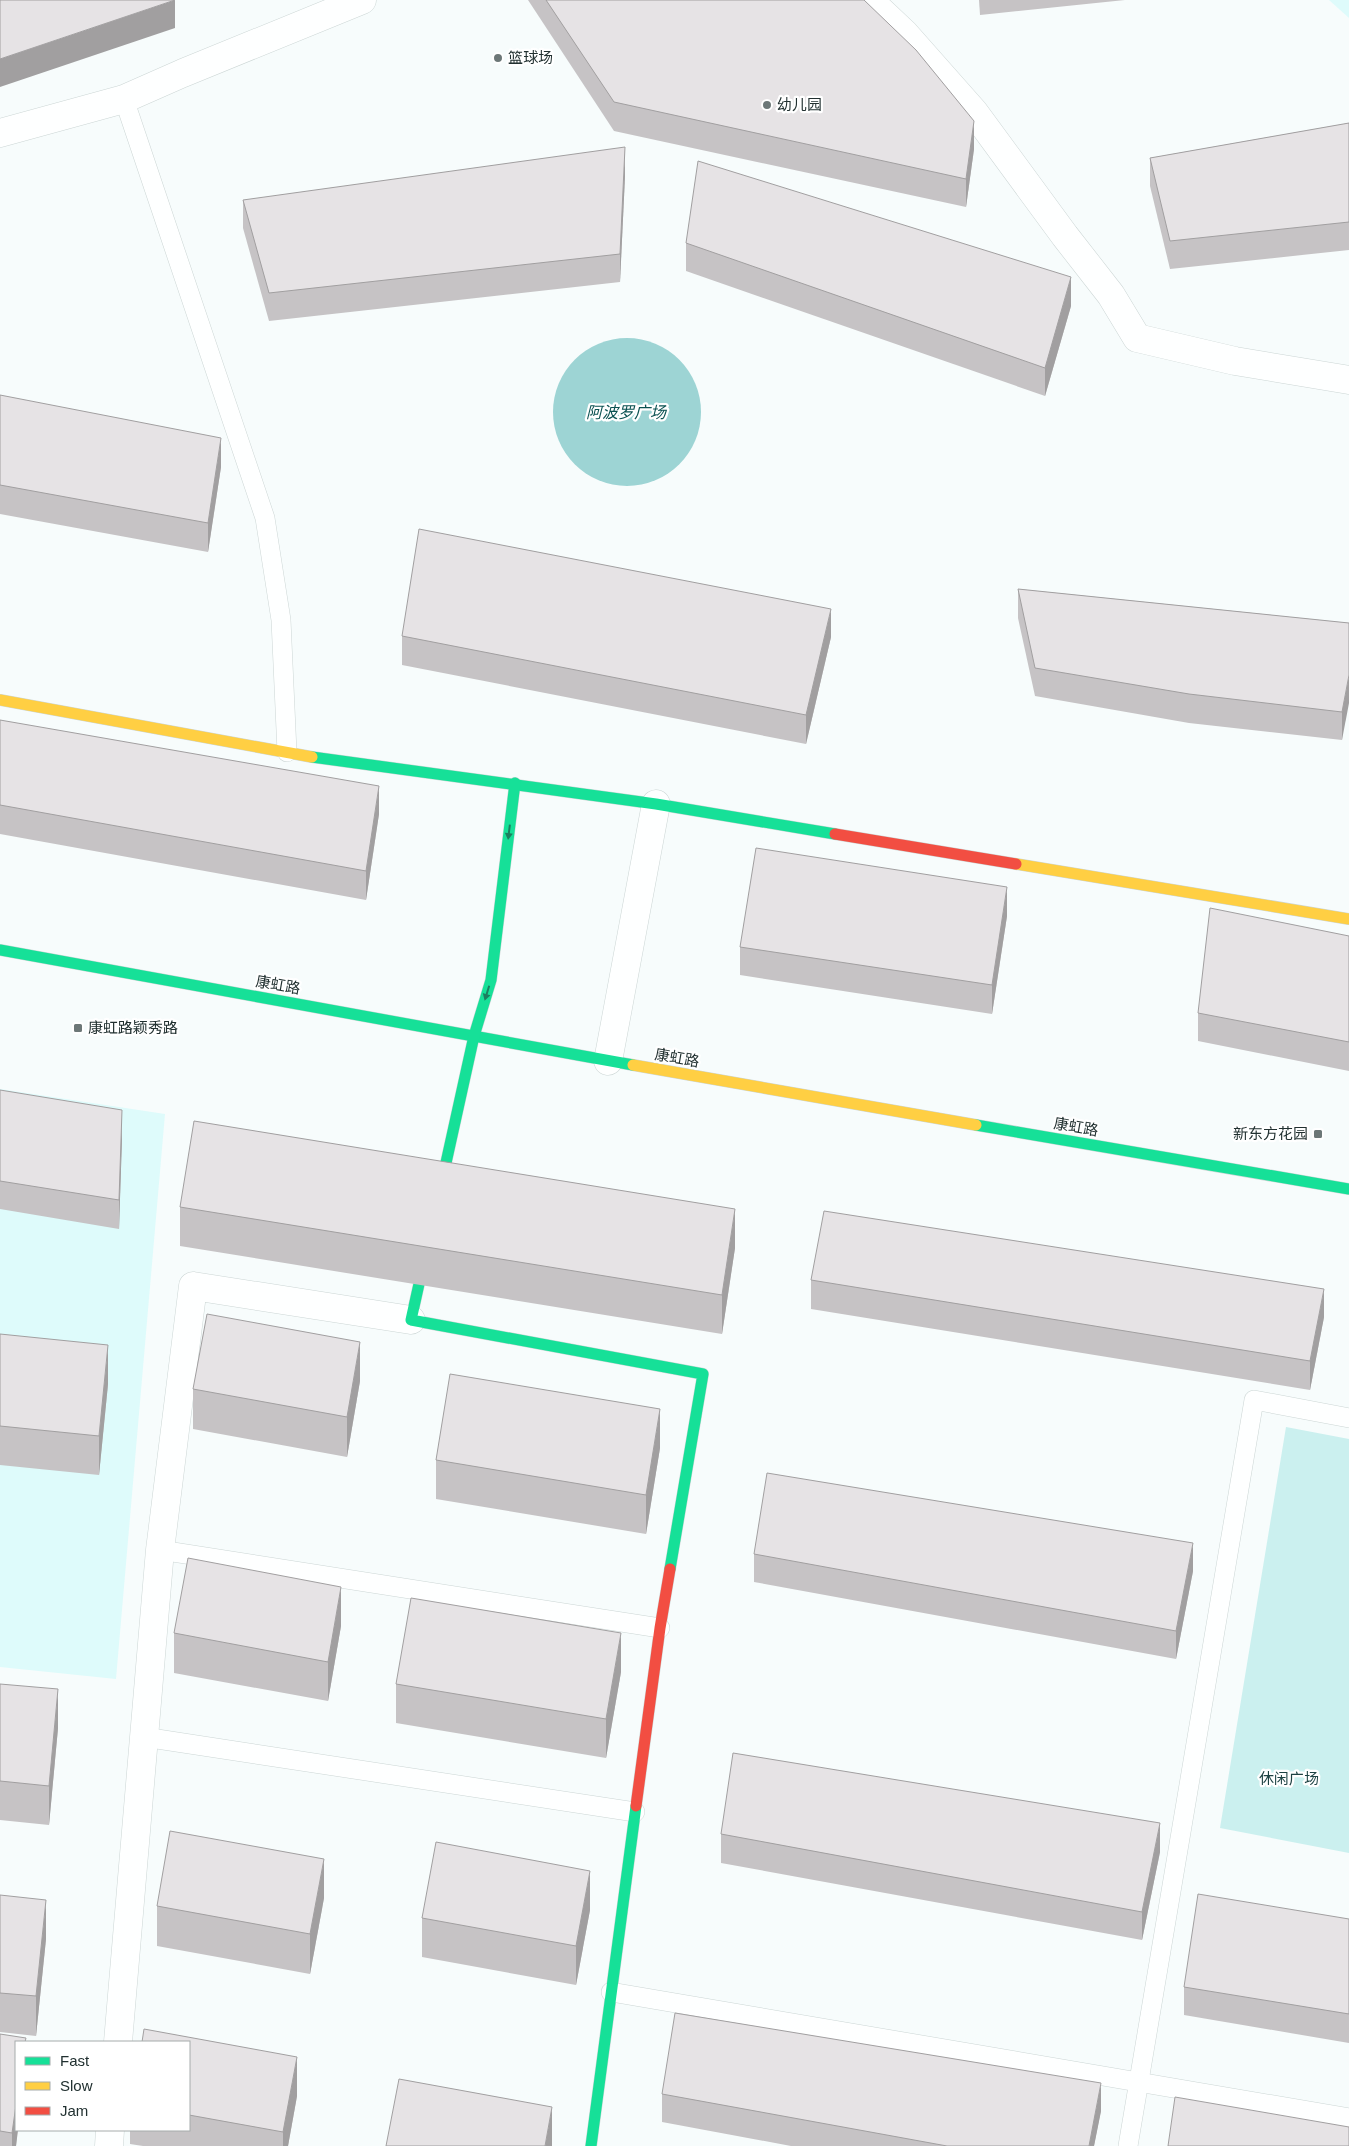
<svg xmlns="http://www.w3.org/2000/svg" width="1349" height="2146" font-family="Helvetica,'Noto Sans SC',sans-serif">
	<rect width="100%" height="100%" fill="#f7fcfc"/>
	<g fill="#defbfb">
		<polygon points="1329,0 1349,0 1349,18"/>
		<polygon points="0,1089 165,1114 116,1679 0,1667"/>
	</g>
	<polygon fill="#cbf0ef" points="1286,1427 1349,1439 1349,1853 1220,1828"/>
	<circle fill="#9dd4d4" cx="627" cy="412" r="74"/>
	<g fill="none" stroke-linecap="round" stroke-linejoin="round">
		<g stroke="#ccd6d5" stroke-width="20">
			<g id="lane">
				<polyline points="124,99 265,518 281,620 287,752"/>
				<polyline points="160,1550 660,1628"/>
				<polyline points="144,1737 635,1812"/>
				<polyline points="611,1992 1349,2118"/>
				<polyline points="1128,2146 1254,1400 1349,1418"/>
			</g>
		</g>
		<g stroke="#ccd6d5" stroke-width="29">
			<g id="street">
				<polyline points="869,0 905,34 974,112 1065,236 1111,295 1137,338 1235,361 1349,380"/>
				<polyline points="0,133 124,99 183,73 362,0"/>
				<polyline points="608,1061 656,804"/>
				<polyline points="118,2042 160,1550 193,1286 411,1320"/>
				<polyline points="109,2146 110,2130"/>
			</g>
		</g>
		<g stroke="#ccd6d5" stroke-width="12">
			<g id="fast">
				<polyline points="312,757 656,804 835,834"/>
				<polyline points="0,950 633,1065"/>
				<polyline points="976,1125 1349,1189"/>
				<polyline points="438,1199 474,1036 491,980 515,783"/>
				<polyline points="427,1248 411,1320 703,1374 670,1569"/>
				<polyline points="591,2146 636,1806"/>
			</g>
		</g>
		<g stroke="#ccd6d5" stroke-width="12">
			<g id="slow">
				<polyline points="0,700 312,757"/>
				<polyline points="1016,864 1349,919"/>
				<polyline points="633,1065 976,1125"/>
			</g>
		</g>
		<g stroke="#ccd6d5" stroke-width="12">
			<g id="jam">
				<polyline points="835,834 1016,864"/>
				<polyline points="636,1806 660,1628 670,1569"/>
			</g>
		</g>
		<use href="#lane" stroke="#feffff" stroke-width="19"/>
		<use href="#street" stroke="#feffff" stroke-width="28"/>
		<use href="#fast" stroke="#16e098" stroke-width="11"/>
		<use href="#slow" stroke="#ffcf43" stroke-width="11"/>
		<use href="#jam" stroke="#f24e42" stroke-width="11"/>
	</g>
	<g fill="#c6c3c5">
		<polygon points="528,0 864,0 974,149 966,207 614,131"/>
		<polygon points="979,0 1125,0 980,15"/>
		<polygon points="1349,123 1349,250 1170,269 1150,186 1150,158"/>
		<polygon points="625,176 620,282 269,321 243,228 243,200"/>
		<polygon points="686,243 1071,306 1045,396 686,271"/>
		<polygon points="0,395 221,467 208,552 0,514"/>
		<polygon points="1018,589 1349,623 1342,740 1189,723 1035,696 1018,618"/>
		<polygon points="402,636 831,637 806,744 402,665"/>
		<polygon points="0,720 379,814 366,900 0,834"/>
		<polygon points="1007,916 992,1014 740,975 740,947"/>
		<polygon points="1349,936 1349,1071 1198,1041 1198,1013"/>
		<polygon points="0,1090 122,1138 119,1229 0,1209"/>
		<polygon points="180,1207 735,1248 722,1334 180,1246"/>
		<polygon points="811,1280 1324,1317 1310,1390 811,1309"/>
		<polygon points="0,1334 108,1384 99,1475 0,1465"/>
		<polygon points="360,1381 347,1457 193,1429 193,1389"/>
		<polygon points="660,1448 646,1534 436,1499 436,1460"/>
		<polygon points="754,1554 1193,1571 1176,1659 754,1582"/>
		<polygon points="341,1626 328,1701 174,1673 174,1633"/>
		<polygon points="621,1672 606,1758 396,1723 396,1684"/>
		<polygon points="0,1684 58,1728 49,1825 0,1820"/>
		<polygon points="721,1834 1160,1852 1142,1940 721,1863"/>
		<polygon points="0,1895 46,1939 36,2036 0,2032"/>
		<polygon points="324,1898 310,1974 157,1946 157,1906"/>
		<polygon points="590,1910 576,1985 422,1957 422,1918"/>
		<polygon points="1349,1919 1349,2043 1184,2015 1184,1987"/>
		<polygon points="0,2034 26,2042 16,2146 0,2146"/>
		<polygon points="189,2042 297,2096 288,2146 143,2146 130,2144 130,2130 189,2130"/>
		<polygon points="662,2094 1101,2111 1094,2146 791,2146 662,2122"/>
	</g>
	<g fill="#a19fa0">
		<polygon points="175,0 175,28 0,87 0,59"/>
		<polygon points="974,121 974,149 966,207 966,179"/>
		<polygon points="625,147 625,176 620,282 620,254"/>
		<polygon points="1071,277 1071,306 1045,396 1045,368"/>
		<polygon points="221,438 221,467 208,552 208,523"/>
		<polygon points="831,609 831,637 806,744 806,715"/>
		<polygon points="1349,675 1349,703 1342,740 1342,712"/>
		<polygon points="379,786 379,814 366,900 366,871"/>
		<polygon points="1007,887 1007,916 992,1014 992,985"/>
		<polygon points="122,1110 122,1138 119,1229 119,1200"/>
		<polygon points="735,1209 735,1248 722,1334 722,1295"/>
		<polygon points="1324,1289 1324,1317 1310,1390 1310,1361"/>
		<polygon points="360,1342 360,1381 347,1457 347,1417"/>
		<polygon points="108,1345 108,1384 99,1475 99,1436"/>
		<polygon points="660,1409 660,1448 646,1534 646,1495"/>
		<polygon points="1193,1543 1193,1571 1176,1659 1176,1631"/>
		<polygon points="341,1587 341,1626 328,1701 328,1662"/>
		<polygon points="621,1633 621,1672 606,1758 606,1719"/>
		<polygon points="58,1689 58,1728 49,1825 49,1786"/>
		<polygon points="1160,1823 1160,1852 1142,1940 1142,1912"/>
		<polygon points="324,1859 324,1898 310,1974 310,1934"/>
		<polygon points="590,1871 590,1910 576,1985 576,1946"/>
		<polygon points="46,1900 46,1939 36,2036 36,1996"/>
		<polygon points="297,2057 297,2096 288,2146 283,2146 283,2132"/>
		<polygon points="1101,2083 1101,2111 1094,2146 1089,2146"/>
		<polygon points="16,2105 16,2130 18,2130 16,2146 12,2146 12,2133"/>
		<polygon points="552,2107 552,2146 545,2146"/>
	</g>
	<g fill="#e6e3e5" stroke="#a19fa0">
		<polygon points="0,0 175,0 0,59"/>
		<polygon points="546,0 864,0 916,50 974,121 966,179 614,102"/>
		<polygon points="1349,123 1349,222 1170,241 1150,158"/>
		<polygon points="625,147 620,254 269,293 243,200"/>
		<polygon points="698,161 1071,277 1045,368 686,243"/>
		<polygon points="0,395 221,438 208,523 0,485"/>
		<polygon points="419,529 831,609 806,715 402,636"/>
		<polygon points="1018,589 1349,623 1349,675 1342,712 1189,694 1035,668"/>
		<polygon points="0,720 379,786 366,871 0,805"/>
		<polygon points="756,848 1007,887 992,985 740,947"/>
		<polygon points="1210,908 1349,936 1349,1042 1198,1013"/>
		<polygon points="0,1090 122,1110 119,1200 0,1181"/>
		<polygon points="194,1121 735,1209 722,1295 180,1207"/>
		<polygon points="824,1211 1324,1289 1310,1361 811,1280"/>
		<polygon points="207,1314 360,1342 347,1417 193,1389"/>
		<polygon points="0,1334 108,1345 99,1436 0,1426"/>
		<polygon points="450,1374 660,1409 646,1495 436,1460"/>
		<polygon points="767,1473 1193,1543 1176,1631 754,1554"/>
		<polygon points="188,1558 341,1587 328,1662 174,1633"/>
		<polygon points="411,1598 621,1633 606,1719 396,1684"/>
		<polygon points="0,1684 58,1689 49,1786 0,1781"/>
		<polygon points="733,1753 1160,1823 1142,1912 721,1834"/>
		<polygon points="170,1831 324,1859 310,1934 157,1906"/>
		<polygon points="436,1842 590,1871 576,1946 422,1918"/>
		<polygon points="1198,1894 1349,1919 1349,2014 1184,1987"/>
		<polygon points="0,1895 46,1900 36,1996 0,1993"/>
		<polygon points="675,2013 1101,2083 1089,2146 947,2146 662,2094"/>
		<polygon points="144,2029 297,2057 283,2132 189,2115 189,2042 142,2042"/>
		<polygon points="0,2034 26,2038 25,2042 16,2042 16,2105 12,2133 0,2131"/>
		<polygon points="399,2079 552,2107 545,2146 386,2146"/>
		<polygon points="1175,2097 1349,2127 1349,2146 1168,2146"/>
	</g>
	<defs><path id="oneway-solid" d="M-6-.8H1V-3.2L6.5 0L1 3.2V.8H-6Z" transform="scale(1.25)"/></defs>
	<g fill="#1c7f5f">
		<use href="#oneway-solid" transform="translate(509 832) rotate(97)"/>
		<use href="#oneway-solid" transform="translate(487 993) rotate(107)"/>
	</g>
	<g fill="#6c7777" stroke="#fff" stroke-width="2">
		<circle cx="498" cy="58" r="5"/>
		<circle cx="767" cy="105" r="5"/>
		<rect x="73" y="1023" width="10" height="10" rx="2.5"/>
		<rect x="1313" y="1129" width="10" height="10" rx="2.5"/>
	</g>
	<g text-anchor="middle" stroke-width="4.5" stroke-linejoin="round" paint-order="stroke">
		<g font-size="15" fill="#213030" stroke="#fff" text-anchor="start">
			<text x="508" y="63">篮球场</text>
			<text x="777" y="110">幼儿园</text>
			<text x="88" y="1033">康虹路颖秀路</text>
			<text x="1308" y="1139" text-anchor="end">新东方花园</text>
		</g>
		<g font-size="15" fill="#213030" stroke="#fff">
			<text transform="translate(278 985) rotate(10)" y="5">康虹路</text>
			<text transform="translate(677 1058) rotate(10)" y="5">康虹路</text>
			<text transform="translate(1076 1127) rotate(10)" y="5">康虹路</text>
		</g>
		<g font-size="15" fill="#1d4243" stroke="#fff">
			<text x="1289" y="1784">休闲广场</text>
		</g>
		<g font-size="16" font-style="italic" fill="#0a5151" stroke="#fff">
			<text x="626" y="418">阿波罗广场</text>
		</g>
	</g>
	<rect x="15" y="2041" width="175" height="90" fill="#ffffff" stroke="#a6acac"/>
	<rect x="25" y="2057" width="25" height="8" fill="#16e098" stroke="#a6acac"/>
	<text x="60" y="2066" font-size="15" fill="#213030">Fast</text>
	<rect x="25" y="2082" width="25" height="8" fill="#ffcf43" stroke="#a6acac"/>
	<text x="60" y="2091" font-size="15" fill="#213030">Slow</text>
	<rect x="25" y="2107" width="25" height="8" fill="#f24e42" stroke="#a6acac"/>
	<text x="60" y="2116" font-size="15" fill="#213030">Jam</text>
</svg>
